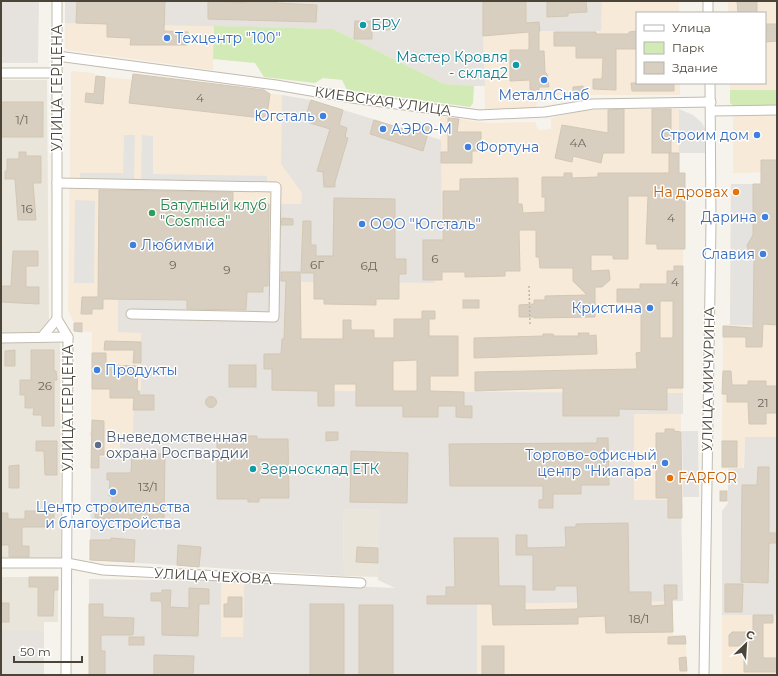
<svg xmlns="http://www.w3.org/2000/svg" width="778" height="676" font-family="Montserrat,sans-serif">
	<rect width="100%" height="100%" fill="#f6f3ec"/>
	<g fill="#eae5da">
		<polygon points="1,80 47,80 49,325 40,334 1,334"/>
		<polygon points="1,343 60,343 61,564 1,564"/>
		<polygon points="343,509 381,510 378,577 344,576"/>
		<polygon points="1,577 58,577 58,622 44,622 44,631 1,631"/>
	</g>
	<g fill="#f7ead8">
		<polygon points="602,1 679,1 679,13 637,13 637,83 680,83 680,95 541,95 535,109 485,109 483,36 540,31 601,31"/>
		<polygon points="728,1 777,1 777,90 730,90 730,83 765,83 765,13 728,13"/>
		<polygon points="65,23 214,26 213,70 68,50 65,47"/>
		<polygon points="71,71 94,73 96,76 282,95 281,164 302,193 301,204 269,204 268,286 246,313 187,312 187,300 118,332 141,332 141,390 134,390 133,435 120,457 91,457 91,436 89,436 89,432 91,432 92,332 74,331 74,323 68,310"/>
		<polygon points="608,109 679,109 679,173 685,173 685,249 683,249 683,393 331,391 284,339 284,328 301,328 301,282 434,283 434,280 442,280 440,116 487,123 535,122 538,130 551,129 551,118 580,111"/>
		<polygon points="733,115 777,115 777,172 733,173"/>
		<polygon points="731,184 777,184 777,437 745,437 743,469 722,469 723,325 730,324"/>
		<rect x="634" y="414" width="47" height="86"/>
		<polygon points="221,581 244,581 243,637 221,637"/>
		<polygon points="672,601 673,635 686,635 687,675 477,675 477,604"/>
		<rect x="722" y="615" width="55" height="60"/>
	</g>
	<g fill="#e6e2dd">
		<polygon points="1,1 39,1 38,63 1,63"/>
		<polygon points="65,1 602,1 601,31 541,31 483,36 485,86 469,86 444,84 333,29 65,23"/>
		<polygon points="282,95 311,100 441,140 442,280 435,280 434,283 301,282 301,328 284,328 284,338 332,339 331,391 683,393 683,414 634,414 634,500 681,500 683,601 477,604 477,675 89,675 89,579 221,581 221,637 243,637 244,581 395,588 378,580 380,510 343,509 344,576 90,560 91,457 120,457 120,435 133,435 134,390 141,390 141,333 118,332 118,299 187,300 187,311 246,312 247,292 263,292 263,286 268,286 269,204 301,204 302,193 281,164"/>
		<polygon points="745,437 777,437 777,615 722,615 722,511 728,503 728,469 744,468"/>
		<rect x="1" y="631" width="43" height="44"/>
	</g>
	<g fill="#d2eab5">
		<polygon points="214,26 333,29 444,84 474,86 473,103 470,107 347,90 342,80 323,78 315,83 264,77 255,63 213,59"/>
		<polygon points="730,90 777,90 777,105 734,106 730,103"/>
	</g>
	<g fill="#e5e3e0">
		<polygon points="679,109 693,115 702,123 706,130 706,153 679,153"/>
		<polygon points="124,135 135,135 134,182 80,181 80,173 123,173"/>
		<polygon points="142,135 153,136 153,174 267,176 267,184 141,182"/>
		<polygon points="731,184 753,184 753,235 749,240 747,247 749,253 754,259 753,325 730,325"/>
		<polygon points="75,200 95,201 94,283 74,283"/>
		<polygon points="682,431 698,431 699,497 683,497"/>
	</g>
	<g fill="#d8cfc1" stroke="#d3c7b4" fill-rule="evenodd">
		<polygon points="77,1 165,1 164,31 188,32 187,45 130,45 131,38 107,37 107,24 76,23"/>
		<polygon points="208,1 251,3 251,1 276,1 276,3 317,5 316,22 208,19"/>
		<polygon points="483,1 526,1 526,23 539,22 540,31 539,31 539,51 544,51 545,72 547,74 549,87 539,87 539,90 530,90 530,80 510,81 510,50 529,50 529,32 483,36"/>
		<polygon points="547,1 586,1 587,12 568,13 568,16 547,17"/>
		<polygon points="737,1 757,1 757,13 738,13"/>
		<polygon points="355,21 393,22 393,30 372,29 372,39 354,39"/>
		<polygon points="765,24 777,24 777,41 765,42"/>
		<polygon points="637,31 637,49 616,49 616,90 593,89 593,79 602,79 603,58 576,58 576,46 554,46 554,32 596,32 596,34 629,34 629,32"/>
		<polygon points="133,74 264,90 270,94 267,115 262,118 129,103"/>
		<polygon points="96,76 105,77 103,104 85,102 86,93 94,94"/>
		<polygon points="631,83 674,83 674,91 632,91"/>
		<polygon points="583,86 583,93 573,93 573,87"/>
		<polygon points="311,100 343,110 339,125 347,128 345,137 348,138 335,182 335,187 324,187 323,172 317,171 330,129 310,123 306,115"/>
		<rect x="1" y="102" width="42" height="35"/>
		<polygon points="624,109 624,153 603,153 601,163 573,156 572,162 555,158 562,125 608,133 608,110"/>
		<rect x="652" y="109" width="19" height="44"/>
		<polygon points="448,118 459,119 457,132 481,132 481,151 472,151 472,163 441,163 441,152 448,152"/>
		<polygon points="374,120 419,134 422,124 430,126 423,151 370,134"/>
		<polygon points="19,152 26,152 26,156 41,156 41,183 33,183 36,220 18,220 15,179 5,179 5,171 7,171 7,159 19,159"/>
		<polygon points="669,153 679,153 679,173 685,173 685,249 657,249 657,244 646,244 648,196 628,196 628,259 613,259 613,255 591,255 591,271 609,270 610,280 602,287 595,287 595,317 534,318 534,317 519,317 519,305 534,304 534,300 545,300 545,296 587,295 573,281 573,268 540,268 539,257 536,257 536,230 519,230 520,271 505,271 505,276 465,277 465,272 442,272 442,280 423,280 423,240 443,240 443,191 460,191 460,179 518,178 518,204 522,204 523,213 545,212 545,197 542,197 542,177 564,177 564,173 572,173 572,178 598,177 598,173 669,173"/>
		<polygon points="761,160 777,160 777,325 763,324 762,347 746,347 746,337 723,337 723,326 753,328 754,259 749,253 747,245 753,235 753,184 761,184"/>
		<polygon points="99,190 233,192 233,203 269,204 268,286 263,286 263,292 247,292 246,310 187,309 187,300 103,299 103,309 92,309 92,314 81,314 82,297 98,297"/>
		<polygon points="334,198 395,199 395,259 406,259 406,274 399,274 399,299 376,299 376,305 324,304 324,299 314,299 314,273 301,273 303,221 311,221 311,245 316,245 316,256 333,256"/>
		<polygon points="282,218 293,219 293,225 281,225"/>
		<polygon points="13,251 38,251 38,266 26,266 26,287 39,287 39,304 1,302 1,286 11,286"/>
		<path d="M674,266H683V388H667V410L619,409V416H563V388L475,391V372L637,369L636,353L641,352V302H617V289H640V284H667V271H674ZM660,301H673V338H660Z"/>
		<path d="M281,272H300L301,339H343V320H351V330H374V338H394V319H422V311H435V319H429V336H458V376H430V391L464,392V406H472V418L456,417V406H438V417H403V406H356V384H334V406H318V391L272,390V369H264V354H281L282,339H284L286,281H281ZM417,360V391H393V361Z"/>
		<rect x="463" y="300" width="16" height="8"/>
		<polygon points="74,323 82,323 82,332 74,331"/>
		<polygon points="578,333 589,333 589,336 596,335 597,354 474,358 474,338 543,336 543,334 553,334 554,336 579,336"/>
		<polygon points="105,341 141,342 141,363 133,363 134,350 104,350"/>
		<polygon points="15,350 15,366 5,366 5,351"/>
		<polygon points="31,350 54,350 54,371 56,371 57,380 54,380 54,426 42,426 42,415 33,415 34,408 25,408 25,395 20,395 20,380 31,380"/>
		<polygon points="92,353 106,353 106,365 138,366 137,391 139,391 139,395 154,395 154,410 133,410 134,398 110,398 110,389 92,389"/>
		<rect x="229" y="365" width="27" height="22"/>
		<polygon points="723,371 731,371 732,385 748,385 748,381 766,381 766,386 777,386 777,413 766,413 766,424 749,424 748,402 727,402 727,394 722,394"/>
		<circle cx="211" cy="402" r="5.5"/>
		<polygon points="92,420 104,421 104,455 99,455 99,468 91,468"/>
		<polygon points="665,429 674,429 674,431 681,432 682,518 668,518 668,498 656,498 656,433 665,433"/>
		<polygon points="326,432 338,432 338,440 326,441"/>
		<polygon points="247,436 257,436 257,439 288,439 289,498 259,498 259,502 248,502 248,499 217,499 217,440 247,439"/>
		<polygon points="597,438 608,438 609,485 581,485 581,494 553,494 553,508 539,508 539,500 543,500 543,486 450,486 449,444 597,443"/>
		<polygon points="36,441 57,441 57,475 45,475 44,451 36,451"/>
		<rect x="722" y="441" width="15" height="26"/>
		<polygon points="351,451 408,453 407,503 350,502"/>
		<polygon points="132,454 165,454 164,520 95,518 95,510 112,511 112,496 109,496 110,480 107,480 107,473 131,473"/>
		<polygon points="19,465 19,488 9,488 9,466"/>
		<polygon points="758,467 769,467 769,533 777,533 777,543 769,543 768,583 741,582 742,485 757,485"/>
		<rect x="720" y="491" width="7" height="10"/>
		<polygon points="25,511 54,511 54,527 22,527 22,546 29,546 29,557 9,557 9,545 1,545 1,513 8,513 8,519 25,519"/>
		<polygon points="628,523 629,592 651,592 651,606 665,605 664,585 677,585 677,599 672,599 673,632 606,633 605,616 578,617 578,624 493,625 492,604 427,604 427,596 446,596 446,587 455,587 454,538 498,538 499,586 525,586 525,610 578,609 577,586 555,586 555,590 533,590 533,555 516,555 516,535 527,535 527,548 566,547 565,527 576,527 576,524"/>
		<polygon points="111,538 135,540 134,562 90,560 90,540 111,540"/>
		<polygon points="178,545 201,547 199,567 177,565"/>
		<polygon points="357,547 378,548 378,563 356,562"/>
		<polygon points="29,577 58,577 58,590 54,590 53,616 38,616 38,587 29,587"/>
		<polygon points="725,584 743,584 742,612 725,612"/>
		<polygon points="189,588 209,589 209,604 199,604 198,636 162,635 162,605 161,601 151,601 151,593 162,593 162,590 171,590 170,607 189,608"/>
		<polygon points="228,597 242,597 242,617 224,617 224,604 228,604"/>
		<rect x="1" y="603" width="8" height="19"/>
		<polygon points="89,604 103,604 103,617 134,618 133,635 101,635 101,651 105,651 105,675 89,675"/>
		<rect x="310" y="604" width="34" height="71"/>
		<rect x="359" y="605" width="34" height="70"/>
		<polygon points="753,615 773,615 773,623 763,623 763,658 777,658 777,672 744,672 744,646 729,646 729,635 732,632 753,632"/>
		<polygon points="685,636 686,644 668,644 668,637"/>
		<rect x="129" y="637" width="15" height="8"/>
		<rect x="482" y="646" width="22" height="29"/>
		<polygon points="154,655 194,656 193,675 154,675"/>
		<polygon points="686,657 687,671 680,671 679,658"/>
	</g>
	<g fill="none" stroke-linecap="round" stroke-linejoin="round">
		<g stroke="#c2bbae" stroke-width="11">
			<g id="minor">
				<polyline points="57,1 57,319 68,337 66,675"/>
				<polyline points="708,1 708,13"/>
				<polyline points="57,56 276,85 352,98 479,115 545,112 593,104 711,102"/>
				<polyline points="1,73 57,73"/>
				<polyline points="711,111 777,110"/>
				<polyline points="57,183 276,187 274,317 131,314"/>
				<polyline points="42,337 57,319"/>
				<polyline points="1,338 68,337"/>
				<polyline points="1,563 67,563 103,570 361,583"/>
				<polyline points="704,675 711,224 710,83"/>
			</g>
		</g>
		<polyline stroke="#c4b79f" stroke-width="1.5" stroke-dasharray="2 2" stroke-linecap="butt" points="529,286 530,324"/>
		<use href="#minor" stroke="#fff" stroke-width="9"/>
	</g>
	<g fill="#0f9aa8" stroke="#fff" stroke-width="1.5">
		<circle cx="363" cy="25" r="4"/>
		<circle cx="516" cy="65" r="4"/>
		<circle cx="253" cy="469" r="4"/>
	</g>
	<g fill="#3f7fe0" stroke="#fff" stroke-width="1.5">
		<circle cx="167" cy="38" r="4"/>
		<circle cx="544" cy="80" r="4"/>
		<circle cx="323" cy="116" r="4"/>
		<circle cx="383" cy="129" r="4"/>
		<circle cx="757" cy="135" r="4"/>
		<circle cx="468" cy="147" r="4"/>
		<circle cx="765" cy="217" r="4"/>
		<circle cx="362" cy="224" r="4"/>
		<circle cx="133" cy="245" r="4"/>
		<circle cx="763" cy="254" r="4"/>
		<circle cx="650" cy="308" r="4"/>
		<circle cx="97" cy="370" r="4"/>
		<circle cx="665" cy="463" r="4"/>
		<circle cx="113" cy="492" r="4"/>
	</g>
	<g fill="#e8710a" stroke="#fff" stroke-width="1.5">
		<circle cx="736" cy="192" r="4"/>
		<circle cx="670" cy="478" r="4"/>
	</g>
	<circle fill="#2e9e5b" stroke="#fff" stroke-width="1.5" cx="152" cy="213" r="4"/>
	<circle fill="#5c6f8a" stroke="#fff" stroke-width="1.5" cx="98" cy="445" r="4"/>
	<g text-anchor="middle" stroke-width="3" stroke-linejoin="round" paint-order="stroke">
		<g font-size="12" fill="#6e675b">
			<text x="200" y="102">4</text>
			<text x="22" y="124">1/1</text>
			<text x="578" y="147">4А</text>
			<text x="27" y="213">16</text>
			<text x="671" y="222">4</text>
			<text x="435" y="263">6</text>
			<text x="173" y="269">9</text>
			<text x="317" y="269">6Г</text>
			<text x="369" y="270">6Д</text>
			<text x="227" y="274">9</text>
			<text x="675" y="286">4</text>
			<text x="45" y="390">26</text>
			<text x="763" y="407">21</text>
			<text x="148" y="491">13/1</text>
			<text x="639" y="623">18/1</text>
		</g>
		<g font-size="14" fill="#0d838f" stroke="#fff" text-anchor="start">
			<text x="371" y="30">БРУ</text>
			<text x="508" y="62" text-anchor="end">Мастер Кровля<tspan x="508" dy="16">- склад2</tspan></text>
			<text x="261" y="474">Зерносклад ЕТК</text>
		</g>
		<g font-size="14" fill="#366cbe" stroke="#fff" text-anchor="start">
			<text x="175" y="43">Техцентр "100"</text>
			<text x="544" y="100" text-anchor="middle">МеталлСнаб</text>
			<text x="315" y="121" text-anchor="end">Югсталь</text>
			<text x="391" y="134">АЭРО-М</text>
			<text x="749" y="140" text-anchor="end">Строим дом</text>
			<text x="476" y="152">Фортуна</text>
			<text x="757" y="222" text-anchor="end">Дарина</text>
			<text x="370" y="229">ООО "Югсталь"</text>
			<text x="141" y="250">Любимый</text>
			<text x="755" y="259" text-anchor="end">Славия</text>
			<text x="642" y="313" text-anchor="end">Кристина</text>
			<text x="105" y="375">Продукты</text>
			<text x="657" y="460" text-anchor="end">Торгово-офисный<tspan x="657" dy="16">центр "Ниагара"</tspan></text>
			<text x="113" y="512" text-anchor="middle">Центр строительства<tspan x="113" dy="16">и благоустройства</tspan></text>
		</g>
		<g font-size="14" fill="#4b4439" stroke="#fff">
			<text transform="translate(57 88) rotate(-90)" y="5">УЛИЦА ГЕРЦЕНА</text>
			<text transform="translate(383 101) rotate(8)" y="5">КИЕВСКАЯ УЛИЦА</text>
			<text transform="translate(708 379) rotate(-89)" y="5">УЛИЦА МИЧУРИНА</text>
			<text transform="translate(68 408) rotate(-90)" y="5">УЛИЦА ГЕРЦЕНА</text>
			<text transform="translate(213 576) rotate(3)" y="5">УЛИЦА ЧЕХОВА</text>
		</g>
		<g font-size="14" fill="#c56008" stroke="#fff" text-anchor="end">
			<text x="728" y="197">На дровах</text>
			<text x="678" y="483" text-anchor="start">FARFOR</text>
		</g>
		<g font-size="14" fill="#27864d" stroke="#fff" text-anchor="start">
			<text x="160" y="210">Батутный клуб<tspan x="160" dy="16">"Cosmica"</tspan></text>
		</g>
		<g font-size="14" fill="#4e5e75" stroke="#fff" text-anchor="start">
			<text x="106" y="442">Вневедомственная<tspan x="106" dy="16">охрана Росгвардии</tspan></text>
		</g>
	</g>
	<rect width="778" height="676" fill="none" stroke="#4b4439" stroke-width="4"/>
	<rect x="636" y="12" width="130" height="72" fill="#ffffff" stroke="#b7b4b0"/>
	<rect x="644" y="25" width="20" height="6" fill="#ffffff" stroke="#b7b4b0"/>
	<text x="672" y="32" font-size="12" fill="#4b4439">Улица</text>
	<rect x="644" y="42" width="20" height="12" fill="#d2eab5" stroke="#b7b4b0"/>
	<text x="672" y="52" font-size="12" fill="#4b4439">Парк</text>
	<rect x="644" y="62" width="20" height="12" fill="#d8cfc1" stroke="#b7b4b0"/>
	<text x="672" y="72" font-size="12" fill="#4b4439">Здание</text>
	<g transform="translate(746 644) rotate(25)" stroke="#ffffff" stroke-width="3" paint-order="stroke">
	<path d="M0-3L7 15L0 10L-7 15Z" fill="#4b4439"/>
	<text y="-6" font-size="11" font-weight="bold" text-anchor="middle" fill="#4b4439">С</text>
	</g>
	<path d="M14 656v6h68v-6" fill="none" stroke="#4b4439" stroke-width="2"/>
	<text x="20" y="656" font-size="12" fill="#4b4439" stroke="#ffffff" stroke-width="3" paint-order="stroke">50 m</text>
</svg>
